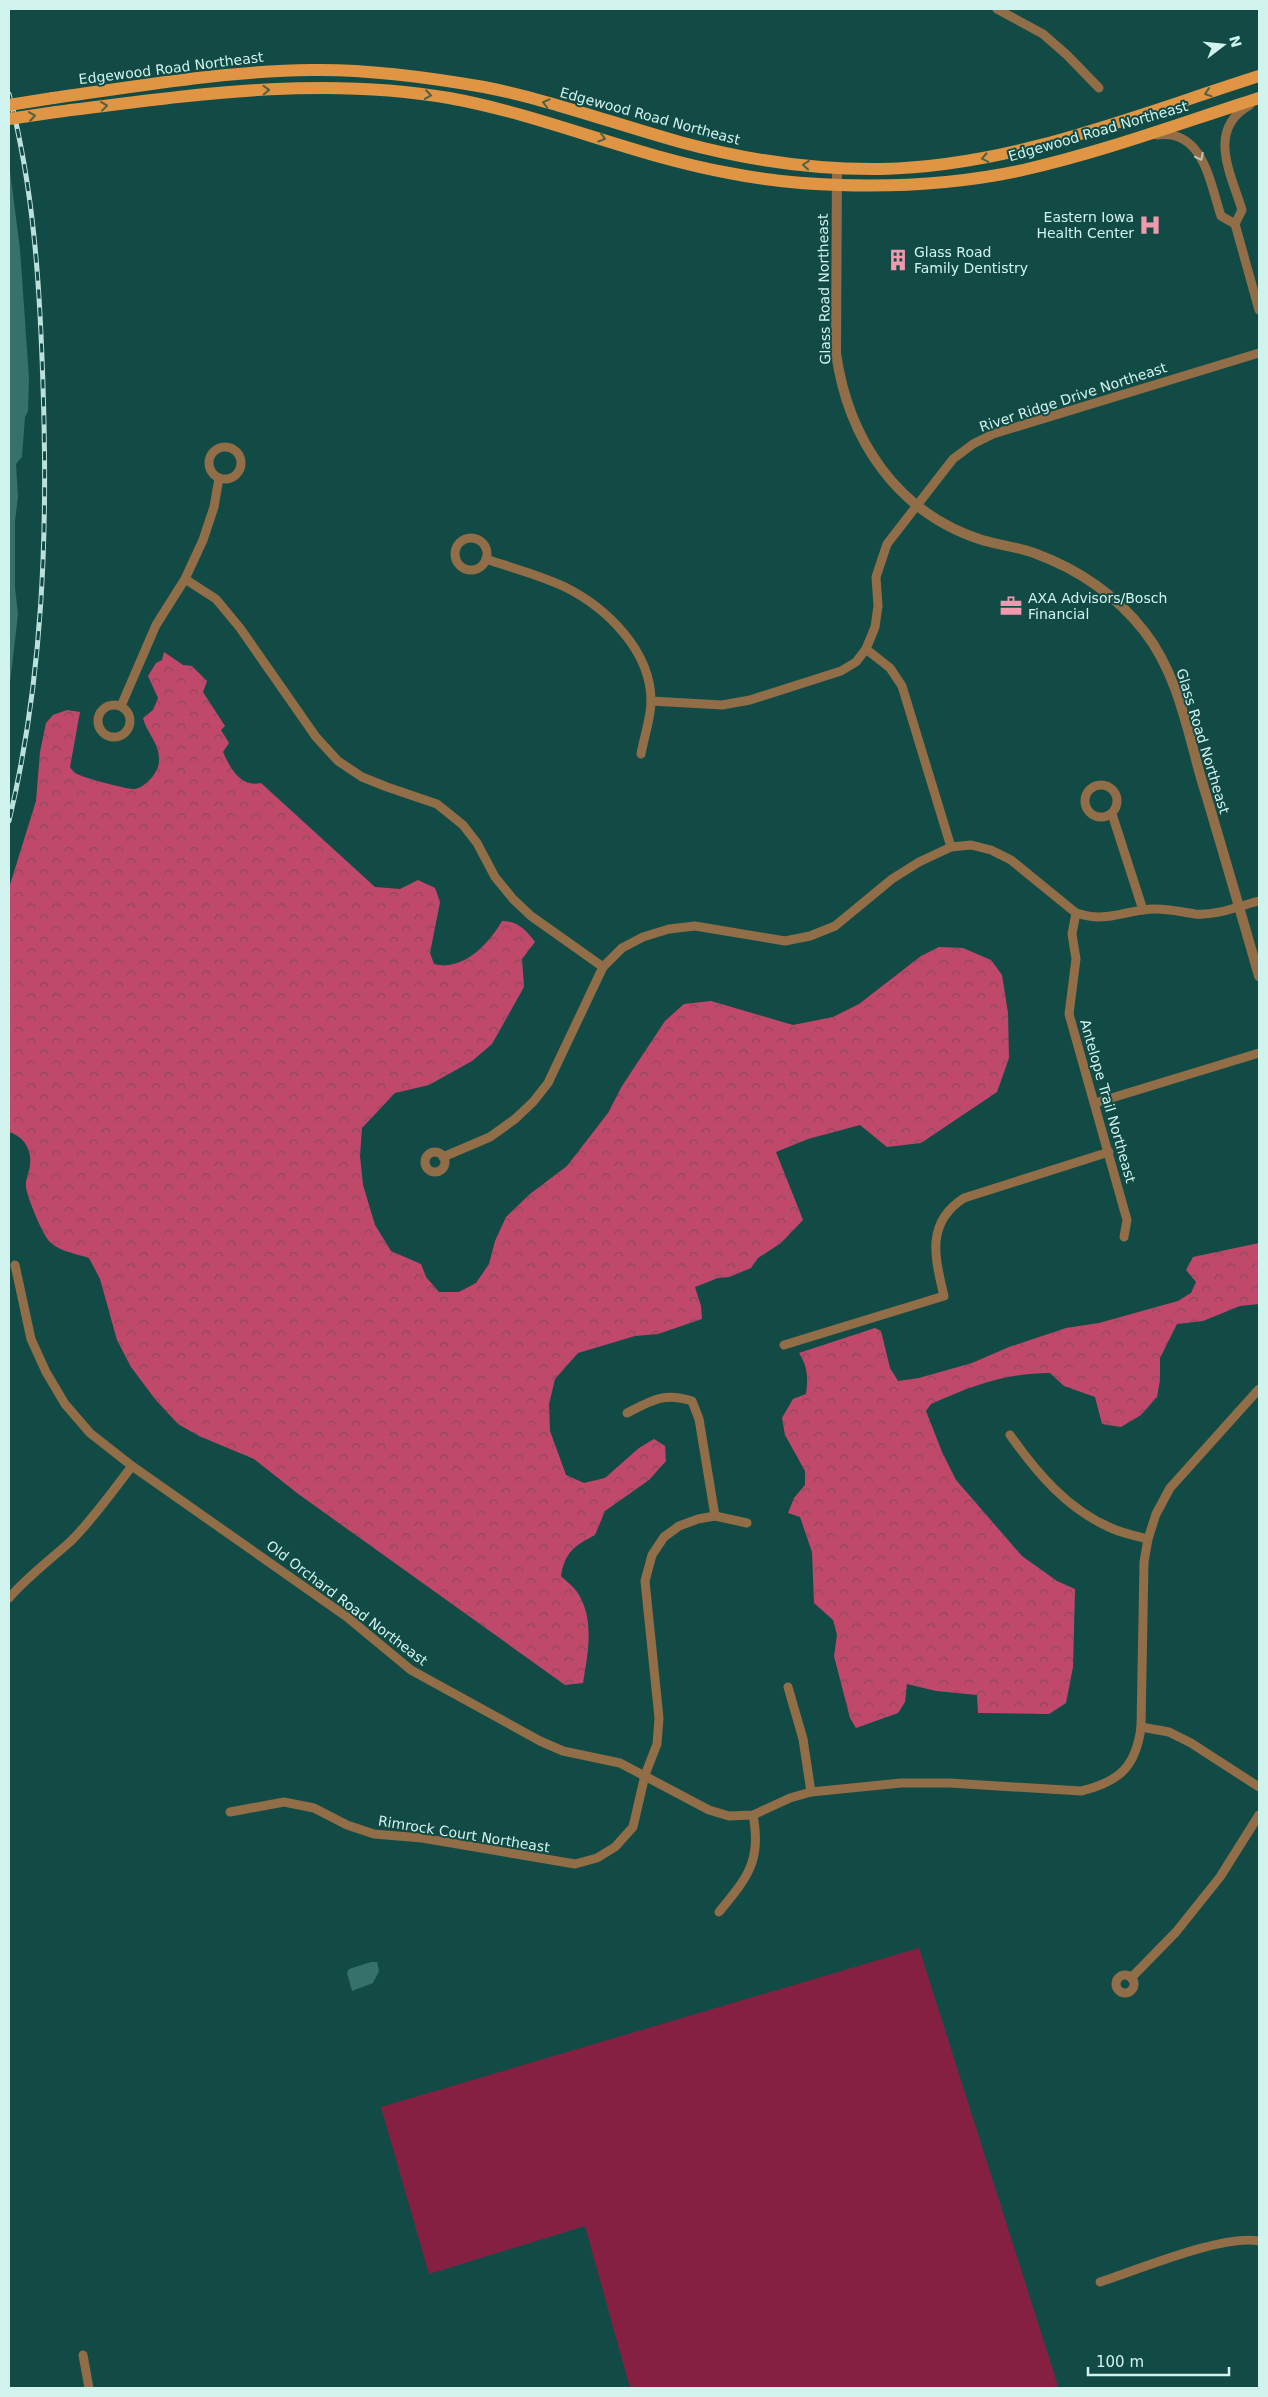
<svg xmlns="http://www.w3.org/2000/svg" width="1268" height="2397" font-family="'DejaVu Sans',sans-serif">
	<defs>
		<pattern id="forest-crowns" width="20" height="18" patternUnits="userSpaceOnUse" patternTransform="scale(1.25)"><rect width="20" height="18" fill="#c0496b"/><path d="M2 6a3 3 0 1 1 6 0M12 15a3 3 0 1 1 6 0" fill="none" stroke="#8c495d"/></pattern>
	</defs>
	<rect width="100%" height="100%" fill="#124b45"/>
	<g fill="url(#forest-crowns)">
		<path d="M164,652L183,665L192,666L207,681L203,692L225,726L221,730L229,743L223,752C230,768 241,788 261,783L375,887L400,889L418,880L435,888L440,902L430,953L434,964C462,972 489,944 502,921C518,921 526,930 535,942L522,959L524,987L492,1044L472,1061L429,1085L395,1093L362,1128L360,1156L363,1185L375,1225L391,1251L421,1264L426,1277L439,1292H459L476,1283L489,1264L495,1241L506,1217L530,1194L567,1166L608,1113L622,1086L665,1021L684,1004L711,1001L793,1025L833,1017L859,1004L921,956L939,947L963,948L991,960L1002,975L1008,1013L1009,1058L997,1092L921,1143L887,1147L860,1125L808,1139L776,1152L803,1220L781,1243L758,1258L751,1268L729,1277L718,1278L695,1287L701,1306L702,1319L658,1334L635,1336L578,1353L555,1379L549,1404L550,1431L566,1475L584,1483L605,1478L639,1448L654,1439L665,1446L666,1461L649,1480L605,1511L595,1535C574,1546 565,1552 561,1576C566,1581 573,1586 577,1592C595,1618 588,1653 583,1683L565,1685L297,1493L254,1459L199,1436L178,1424L155,1399L131,1367L117,1340L100,1279L89,1258C77,1254 61,1252 50,1242C43,1236 27,1197 26,1187C25,1179 30,1171 30,1164C32,1149 23,1136 9,1132V888L36,801L40,752L46,723L53,715L67,710L80,712L70,767C71,769 73,771 75,773C81,777 128,790 135,789C146,787 159,772 159,761C160,743 147,734 143,718L153,710L158,698L148,676L156,663L162,660Z"/>
		<path d="M1259,1243V1304L1240,1306L1203,1321L1177,1324L1160,1358V1380L1157,1397L1141,1415L1121,1427L1102,1424L1095,1397L1064,1386L1050,1373C1005,1373 972,1386 931,1404L926,1411L942,1452L956,1480L1022,1556L1057,1581L1075,1589L1073,1667L1066,1703L1049,1714L978,1713L977,1695L936,1691L907,1684L905,1702L898,1713L856,1728L850,1718L834,1656L837,1635L833,1620L814,1603L812,1552L800,1517L788,1513L794,1498L805,1485V1471L785,1435L782,1418L793,1399L806,1394C808,1378 808,1367 799,1353L875,1328L881,1331L890,1368L898,1381L919,1378L972,1363L1009,1347L1066,1328L1099,1323L1178,1301L1191,1293L1196,1282L1186,1270L1193,1257Z"/>
	</g>
	<polygon fill="#862042" points="919,1948 1058,2386 1050,2388 630,2388 585,2226 429,2274 381,2107"/>
	<g fill="#37716b">
		<polygon points="9,163 20,249 29,378 28,411 25,417 22,457 16,464 18,497 15,521 15,588 18,614 9,692"/>
		<polygon points="371,1962 377,1962 379,1971 373,1983 352,1991 347,1973 349,1969"/>
	</g>
	<g fill="none" stroke-linecap="round" stroke-linejoin="round">
		<g stroke="#916d48" stroke-width="9">
			<polyline points="997,9 1043,34 1067,55 1099,88"/>
			<path d="M1250,105C1206,129 1231,174 1242,210L1235,224L1259,310"/>
			<path d="M1157,135C1203,128 1210,183 1221,216L1235,224"/>
			<circle cx="225" cy="463" r="16"/>
			<circle cx="471" cy="554" r="16"/>
			<path d="M486,559C512,568 540,575 565,587C607,608 651,651 651,701C651,718 644,737 641,754"/>
			<polyline points="185,579 216,599 240,628 316,737 338,761 362,777 387,787 437,804 463,825 477,843 495,877 513,899 531,916 603,967"/>
			<polyline points="866,649 890,668 902,686 951,847"/>
			<polyline points="651,701 722,705 750,700 841,671 856,662 866,649 875,627 878,606 876,577 887,544 953,459 973,444 993,434 1259,353"/>
			<circle cx="114" cy="721" r="16"/>
			<polyline points="121,706 156,625 185,579 203,540 214,507 219,478"/>
			<circle cx="1101" cy="801" r="16"/>
			<polyline points="1112,814 1143,910"/>
			<polyline points="1076,913 1072,934 1076,959 1069,1014 1127,1220 1124,1237"/>
			<polyline points="1095,1103 1259,1053"/>
			<circle cx="435" cy="1162" r="10"/>
			<path d="M443,1157L490,1137L515,1119L533,1102L548,1083L603,967L622,948L643,937L669,929L695,926L785,941L810,936L835,926L892,879L919,862L951,847L971,845L991,850L1011,860L1076,913C1106,923 1123,911 1152,909C1168,908 1180,912 1195,914C1216,916 1239,906 1259,901"/>
			<path d="M15,1265L31,1339L46,1372L65,1404L90,1433L132,1466L347,1617L411,1670L540,1741L563,1751L620,1763L709,1810L729,1816L753,1815L790,1798L811,1792L901,1783H950L1081,1791C1119,1782 1136,1767 1141,1727L1144,1562L1148,1539L1156,1514L1170,1488L1259,1389"/>
			<path d="M784,1345L944,1296C935,1258 925,1223 964,1198L1109,1152"/>
			<path d="M627,1413C652,1400 664,1392 692,1401L699,1419L715,1516"/>
			<path d="M1010,1435C1037,1473 1067,1509 1111,1528C1122,1533 1136,1536 1148,1539"/>
			<path d="M9,1598C28,1576 50,1560 71,1541C94,1518 112,1492 132,1466"/>
			<polyline points="788,1687 803,1739 811,1792"/>
			<polyline points="1141,1727 1169,1732 1191,1743 1259,1787"/>
			<polyline points="230,1812 284,1802 314,1808 347,1825 374,1834 422,1838 575,1864 597,1858 615,1847 633,1827 645,1775 657,1744 659,1718 645,1581 652,1555 664,1537 679,1526 698,1519 715,1516 747,1523"/>
			<path d="M719,1912C747,1878 762,1861 753,1815"/>
			<circle cx="1125" cy="1984" r="9"/>
			<polyline points="1131,1978 1176,1932 1220,1877 1259,1815"/>
			<path d="M1100,2282C1138,2270 1223,2234 1259,2241"/>
			<polyline points="83,2355 89,2388"/>
		</g>
		<path stroke="#916d48" stroke-width="10" d="M837,168L836,353C848,439 897,513 982,540C999,545 1017,547 1034,553C1078,569 1115,594 1144,631C1177,673 1187,728 1201,778C1221,844 1240,910 1259,976"/>
		<g stroke="#df9543" stroke-width="12">
			<path d="M53,98C139,86 225,71 312,70C369,69 427,77 484,87C550,100 615,124 680,142C746,160 814,170 882,169C1014,166 1136,115 1259,76"/>
			<path d="M56,112C185,96 319,75 449,98C544,115 634,156 729,173C764,180 803,184 839,185C900,187 963,183 1023,170C1103,152 1181,123 1259,98"/>
		</g>
		<g stroke="#bce1dc" stroke-width="5">
			<path id="rail" d="M9,94C34,189 40,288 43,386C48,532 43,679 9,821"/>
		</g>
		<use href="#rail" stroke="#124b45" stroke-width="3" stroke-dasharray="9" stroke-linecap="butt"/>
		<g stroke="#df9543" stroke-width="12">
			<polyline points="9,105 53,98"/>
			<polyline points="9,119 56,112"/>
		</g>
	</g>
	<defs><path id="oneway-chevron" d="M-2-3.5L2.5 0L-2 3.5" fill="none" stroke-width="1.6" stroke-linecap="round" stroke-linejoin="round" transform="scale(1.25)"/></defs>
	<g stroke="#506144">
		<use href="#oneway-chevron" transform="translate(266 90) rotate(-2)"/>
		<use href="#oneway-chevron" transform="translate(1208 93) rotate(162)"/>
		<use href="#oneway-chevron" transform="translate(428 95) rotate(8)"/>
		<use href="#oneway-chevron" transform="translate(546 103) rotate(-166)"/>
		<use href="#oneway-chevron" transform="translate(104 106) rotate(-7)"/>
		<use href="#oneway-chevron" transform="translate(32 116) rotate(-8)"/>
		<use href="#oneway-chevron" transform="translate(602 138) rotate(17)"/>
		<use href="#oneway-chevron" transform="translate(985 158) rotate(169)"/>
		<use href="#oneway-chevron" transform="translate(806 165) rotate(-175)"/>
	</g>
	<use stroke="#bbc4b4" href="#oneway-chevron" transform="translate(1200 157) rotate(63)"/>
	<defs>
		<g id="hospital-bare" transform="scale(1.725)"><path d="M-5-5h3v3.5h4V-5h3V5h-3V1.5h-4V5h-3Z" fill="#f29aad" stroke="#124b45" stroke-width="2.5" paint-order="stroke"/></g>
		<g id="building-bare" transform="scale(1.725)"><path d="M-4-6H4V6H1V3H-1V6H-4ZM-2.5-4.3h1.7v1.8h-1.7ZM.8-4.3h1.7v1.8H.8ZM-2.5-1h1.7V.8h-1.7ZM.8-1h1.7V.8H.8Z" fill="#f29aad" stroke="#124b45" stroke-width="2.5" paint-order="stroke"/></g>
		<g id="office-bare" transform="scale(1.725)"><path d="M-6-3h4V-5.5h4V-3h4V5H-6ZM-1-4.5V-3h2v-1.5ZM-6 0V1H6V0Z" fill="#f29aad" stroke="#124b45" stroke-width="2.5" paint-order="stroke"/></g>
	</defs>
	<g fill-rule="evenodd">
		<use href="#hospital-bare" x="1150" y="225"/>
		<use href="#building-bare" x="898" y="260"/>
		<use href="#office-bare" x="1011" y="606"/>
	</g>
	<g text-anchor="middle" stroke-width="4" stroke-linejoin="round" paint-order="stroke">
		<g font-size="14" fill="#d1f3ee" stroke="#124b45">
			<text transform="translate(171 68) rotate(-7)" y="5">Edgewood Road Northeast</text>
			<text transform="translate(650 116) rotate(15)" y="5">Edgewood Road Northeast</text>
			<text transform="translate(1098 131) rotate(-16)" y="5">Edgewood Road Northeast</text>
			<text transform="translate(824 289) rotate(-91)" y="5">Glass Road Northeast</text>
			<text transform="translate(1073 397) rotate(-18)" y="5">River Ridge Drive Northeast</text>
			<text transform="translate(1203 741) rotate(73)" y="5">Glass Road Northeast</text>
			<text transform="translate(1108 1101) rotate(74)" y="5">Antelope Trail Northeast</text>
			<text transform="translate(347 1603) rotate(37)" y="5">Old Orchard Road Northeast</text>
			<text transform="translate(464 1834) rotate(9)" y="5">Rimrock Court Northeast</text>
		</g>
		<g font-size="14" fill="#d1f3ee" stroke="#124b45" text-anchor="start">
			<text x="1134" y="222" text-anchor="end">Eastern Iowa<tspan x="1134" dy="16">Health Center</tspan></text>
			<text x="914" y="257">Glass Road<tspan x="914" dy="16">Family Dentistry</tspan></text>
			<text x="1028" y="603">AXA Advisors/Bosch<tspan x="1028" dy="16">Financial</tspan></text>
		</g>
	</g>
	<rect width="1268" height="2397" fill="none" stroke="#d1f3ee" stroke-width="20"/>
	<g transform="translate(1223 45) rotate(74)" stroke="#124b45" stroke-width="4" paint-order="stroke">
	<path d="M0-4L9 19L0 12L-9 19Z" fill="#d1f3ee"/>
	<text y="-8" font-size="14" font-weight="bold" text-anchor="middle" fill="#d1f3ee">N</text>
	</g>
	<path d="M1088 2367v8h141v-8" fill="none" stroke="#d1f3ee" stroke-width="2.5"/>
	<text x="1096" y="2367" font-size="15" fill="#d1f3ee" stroke="#124b45" stroke-width="4" paint-order="stroke">100 m</text>
</svg>
